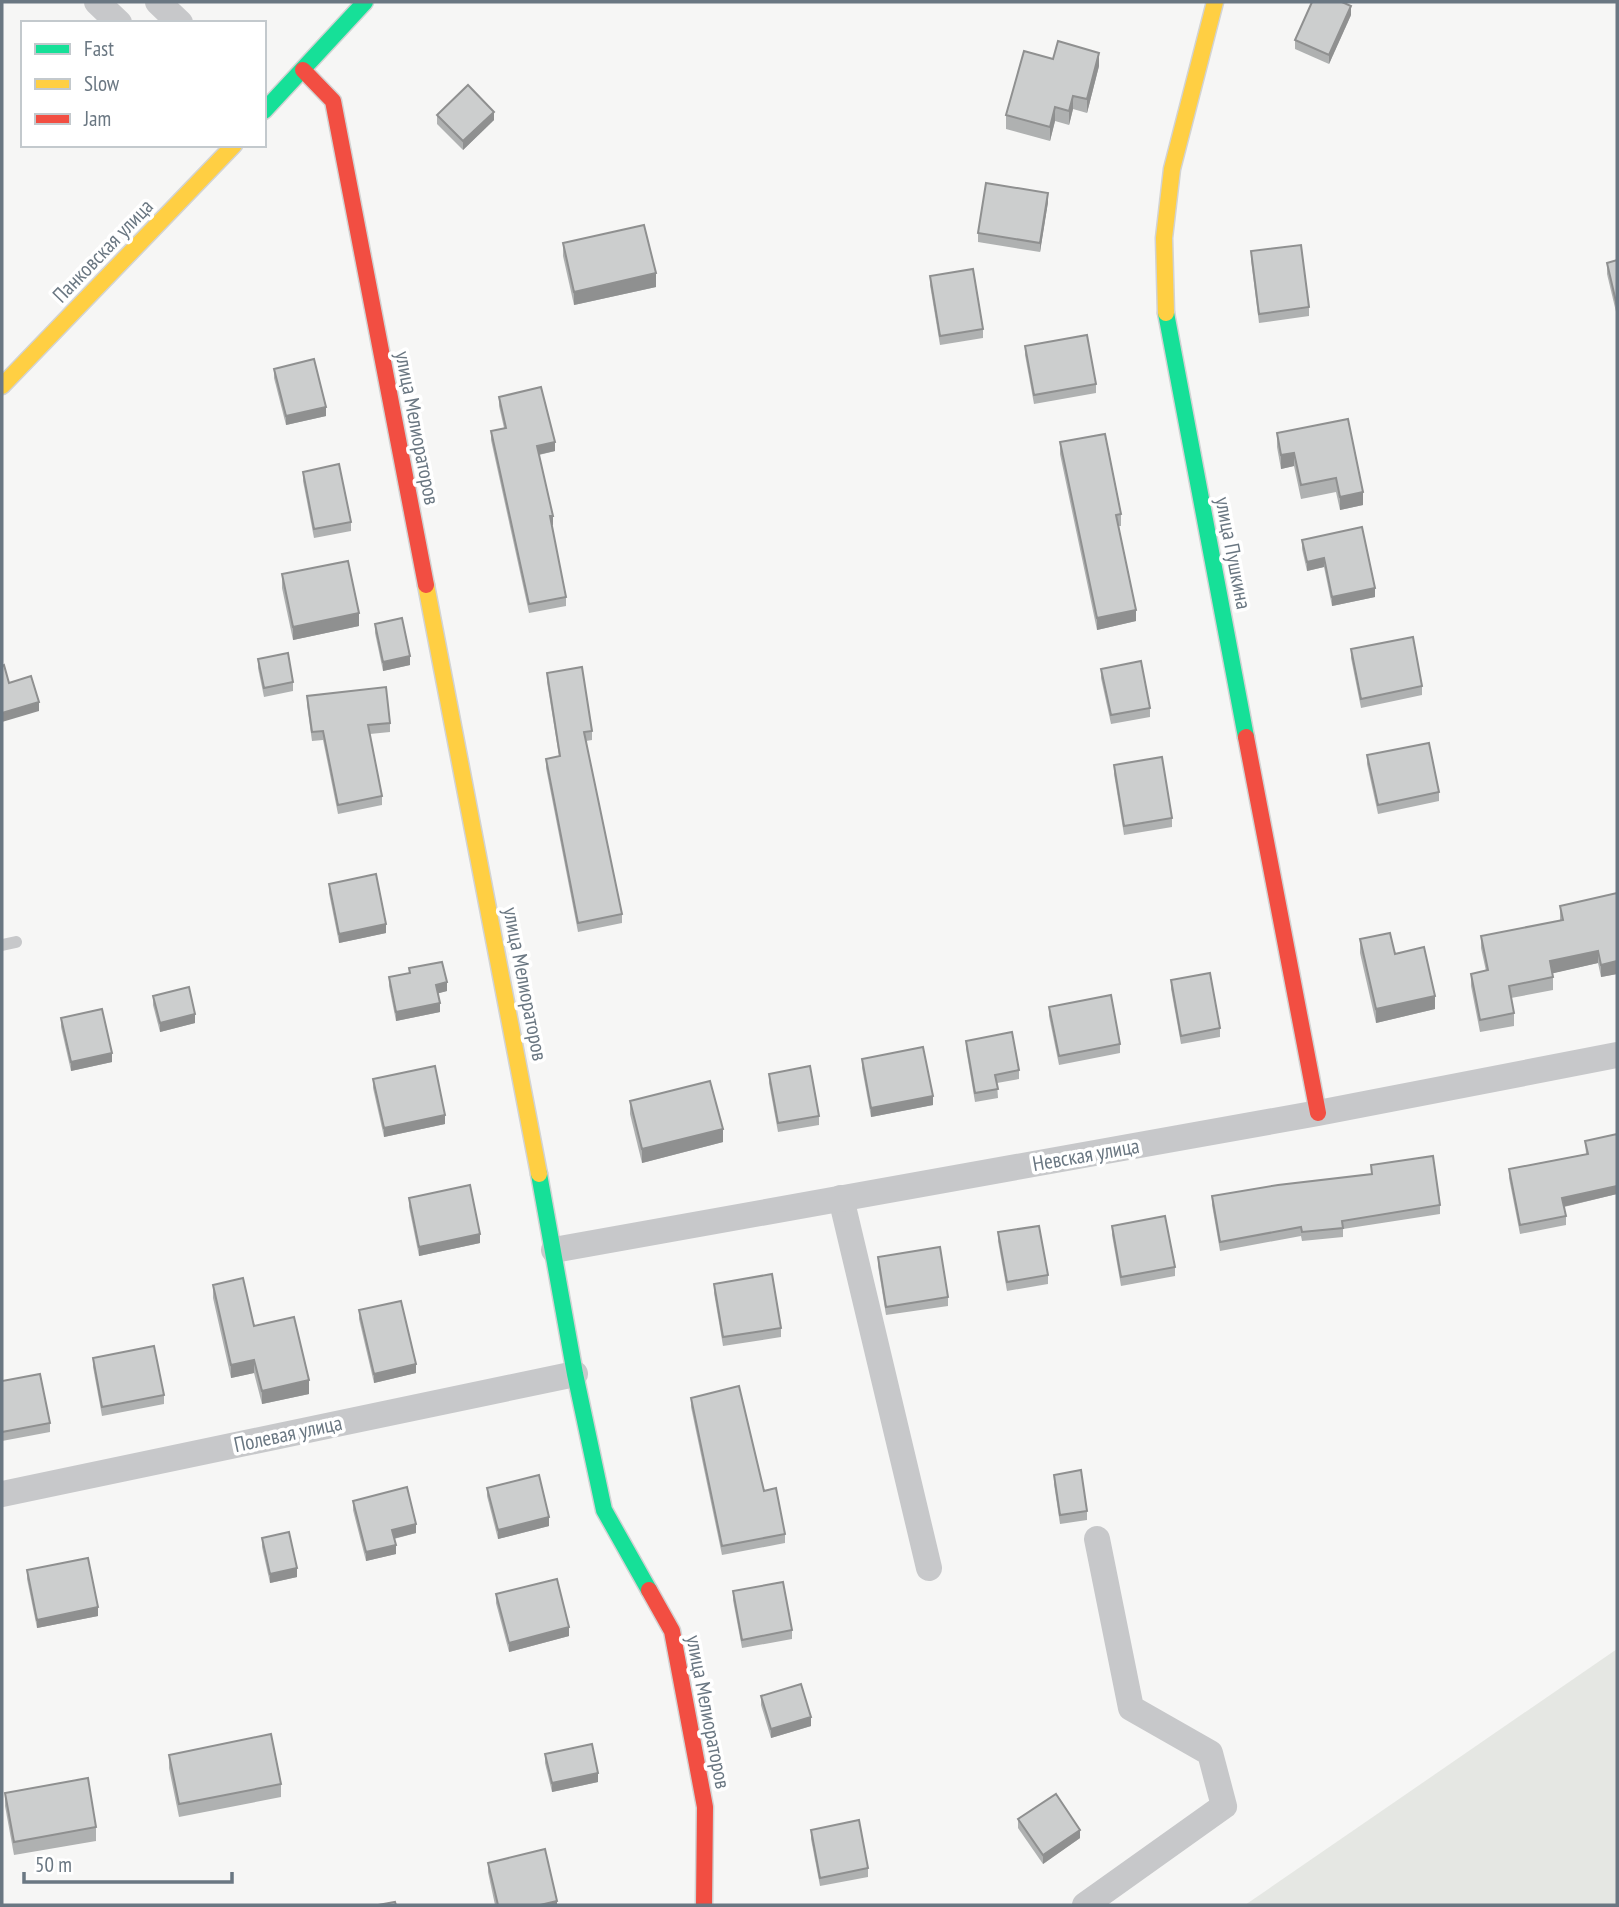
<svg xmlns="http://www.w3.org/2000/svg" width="1619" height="1907" font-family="'PT Sans Narrow',sans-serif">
	<rect width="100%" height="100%" fill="#f6f6f5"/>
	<polygon fill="#e5e7e3" points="1617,1649 1617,1905 1245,1905"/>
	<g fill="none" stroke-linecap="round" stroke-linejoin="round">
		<g stroke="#d2d3d3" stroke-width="19">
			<g id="fast">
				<polyline points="264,111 365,2"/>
				<polyline points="1166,313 1246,737"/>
				<polyline points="539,1174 575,1374 604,1510 649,1590"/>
			</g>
		</g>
		<g stroke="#d2d3d3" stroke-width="19">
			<g id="slow">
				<polyline points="1166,313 1164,238 1172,169 1215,2"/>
				<polyline points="2,386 234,145"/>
				<polyline points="426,585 539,1174"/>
			</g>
		</g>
		<g stroke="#d2d3d3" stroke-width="19">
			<g id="jam">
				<polyline points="303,70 333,101 426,585"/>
				<polyline points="1246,737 1318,1113"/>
				<polyline points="649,1590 672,1631 705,1807 704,1905"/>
			</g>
		</g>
		<polyline stroke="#c7c8ca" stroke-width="12" points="2,945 16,942"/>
		<g stroke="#c7c8ca" stroke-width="26">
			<polyline points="97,2 119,23"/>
			<polyline points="158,2 180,23"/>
			<polyline points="841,1198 929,1568"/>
			<polyline points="554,1250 1318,1113 1617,1055"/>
			<polyline points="2,1494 575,1374"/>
			<polyline points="1085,1905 1224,1806 1210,1753 1131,1708 1097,1539"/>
		</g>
		<use href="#fast" stroke="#16e098" stroke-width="16"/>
		<use href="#slow" stroke="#ffcf43" stroke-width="16"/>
		<use href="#jam" stroke="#f24e42" stroke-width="16"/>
	</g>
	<g fill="#afb1b1">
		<polygon points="1351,15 1329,64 1295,49 1295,40"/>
		<polygon points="1053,59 1099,66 1087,113 1073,109 1069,125 1055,121 1050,141 1006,129 1006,115"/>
		<polygon points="437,115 494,120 463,150 437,124"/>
		<polygon points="1048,202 1040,252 978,242 978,233"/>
		<polygon points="563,243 656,287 574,305 563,256"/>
		<polygon points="1251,251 1309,307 1309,316 1259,323 1251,260"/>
		<polygon points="1617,260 1617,316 1607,274 1607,263"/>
		<polygon points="930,276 983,329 983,338 940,345 930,285"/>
		<polygon points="1025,346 1096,384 1096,393 1034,404 1025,355"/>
		<polygon points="274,369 326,416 286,425 274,378"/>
		<polygon points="499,397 555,451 539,455 553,525 552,525 566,597 566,606 529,613 491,440 491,431 504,428 499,406"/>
		<polygon points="1348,419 1363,505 1340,510 1336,492 1301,499 1294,466 1281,469 1277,447 1277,433"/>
		<polygon points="1060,442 1121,514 1121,526 1118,526 1136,621 1097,630 1060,454"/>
		<polygon points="303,472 351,522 351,531 314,538 303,481"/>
		<polygon points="1302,540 1375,597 1332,606 1324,567 1307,571 1302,549"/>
		<polygon points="282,574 359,626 293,640 282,588"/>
		<polygon points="375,624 410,665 383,671 375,633"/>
		<polygon points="1351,649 1422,686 1422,695 1361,708 1351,658"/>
		<polygon points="258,659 293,682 293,691 264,697 258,668"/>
		<polygon points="1101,669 1150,708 1150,717 1111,724 1101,678"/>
		<polygon points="547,673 592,731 592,740 586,741 622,914 622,923 578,932 546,768 546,759 559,756 547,682"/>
		<polygon points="307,696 390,723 390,732 370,734 382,796 382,805 338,814 323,740 312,741 307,705"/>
		<polygon points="1367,755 1439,792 1439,801 1378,814 1367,764"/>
		<polygon points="1114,765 1172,818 1172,827 1124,835 1114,774"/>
		<polygon points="329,884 386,933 339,943 329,893"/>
		<polygon points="1617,893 1617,974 1601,977 1598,963 1553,973 1553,990 1511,998 1514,1013 1514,1026 1480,1032 1471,986 1471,974 1486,971 1481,948 1481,936 1560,921 1560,906"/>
		<polygon points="1360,939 1395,954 1435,1009 1376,1023 1360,953"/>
		<polygon points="409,968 447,991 438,993 440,1012 396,1021 389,986 389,977 409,973"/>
		<polygon points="1171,980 1220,1028 1220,1037 1181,1044 1171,989"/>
		<polygon points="153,996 195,1023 160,1032 153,1005"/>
		<polygon points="1049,1007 1120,1044 1120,1053 1059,1065 1049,1016"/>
		<polygon points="61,1018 112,1062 71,1071 61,1027"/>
		<polygon points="966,1041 1019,1070 1019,1079 997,1083 998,1098 975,1102 966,1049"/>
		<polygon points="862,1059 933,1105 871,1117 862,1068"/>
		<polygon points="769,1074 819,1116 819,1125 778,1132 769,1083"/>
		<polygon points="373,1079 445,1124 384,1137 373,1088"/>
		<polygon points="630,1101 723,1142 642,1163 630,1114"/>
		<polygon points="1585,1141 1617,1194 1564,1207 1566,1216 1566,1225 1520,1234 1509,1178 1509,1169 1586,1154"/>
		<polygon points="1371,1165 1440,1205 1440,1214 1343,1229 1343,1237 1302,1241 1301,1236 1220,1251 1212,1205 1212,1196 1371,1174"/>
		<polygon points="409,1198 480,1243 419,1256 409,1207"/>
		<polygon points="1112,1226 1175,1267 1175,1276 1121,1286 1112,1235"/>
		<polygon points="998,1232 1048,1275 1048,1284 1007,1291 998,1241"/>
		<polygon points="878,1257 948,1297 948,1306 886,1315 878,1266"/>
		<polygon points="714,1284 781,1328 781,1337 723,1346 714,1293"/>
		<polygon points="213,1285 254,1326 309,1394 262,1404 254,1373 231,1378 213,1298"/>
		<polygon points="359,1310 416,1373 374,1383 359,1319"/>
		<polygon points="93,1358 164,1395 164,1404 102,1416 93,1367"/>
		<polygon points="2,1381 50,1423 50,1432 2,1441"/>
		<polygon points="691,1398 764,1491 785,1534 785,1543 722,1555 691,1407"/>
		<polygon points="1054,1475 1087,1511 1087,1520 1060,1524 1054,1484"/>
		<polygon points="487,1488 549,1526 498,1539 487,1496"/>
		<polygon points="353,1501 416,1533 394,1539 396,1554 366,1561 353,1510"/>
		<polygon points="262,1538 297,1577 270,1583 262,1547"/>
		<polygon points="27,1570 98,1616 37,1628 27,1579"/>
		<polygon points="733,1591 792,1630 792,1639 742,1648 733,1600"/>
		<polygon points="496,1594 569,1636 509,1652 496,1603"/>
		<polygon points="761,1696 811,1726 771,1738 761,1705"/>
		<polygon points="545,1754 598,1782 552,1792 545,1763"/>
		<polygon points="169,1755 281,1784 281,1797 179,1817 169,1768"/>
		<polygon points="5,1793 96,1827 96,1841 14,1855 5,1806"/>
		<polygon points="1018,1819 1080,1838 1043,1864 1018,1828"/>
		<polygon points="811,1830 868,1868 868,1877 820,1886 811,1839"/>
		<polygon points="488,1863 557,1905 495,1905 488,1872"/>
	</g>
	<g fill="#8f9090">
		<polygon points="1351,6 1351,15 1329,64 1329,55"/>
		<polygon points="1099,53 1099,66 1087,113 1087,99"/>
		<polygon points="1073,96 1073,109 1069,125 1069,111"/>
		<polygon points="1055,107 1055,121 1050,141 1050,127"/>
		<polygon points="494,112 494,120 463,150 463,141"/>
		<polygon points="1048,193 1048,202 1040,252 1040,243"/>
		<polygon points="656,273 656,287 574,305 574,292"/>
		<polygon points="326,407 326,416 286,425 286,416"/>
		<polygon points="555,442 555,451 537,455 537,446"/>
		<polygon points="1294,453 1294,466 1281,469 1281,455"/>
		<polygon points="1363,492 1363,505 1340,510 1340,497"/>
		<rect x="550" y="516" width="3" height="9"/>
		<polygon points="1324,558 1324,567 1307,571 1307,562"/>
		<polygon points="1375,588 1375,597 1332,606 1332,597"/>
		<polygon points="1136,610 1136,621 1097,630 1097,618"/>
		<polygon points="359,613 359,626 293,640 293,627"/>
		<polygon points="410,656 410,665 383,671 383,662"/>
		<polygon points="39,702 39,711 2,722 2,713"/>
		<polygon points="386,924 386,933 339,943 339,934"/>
		<polygon points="1598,951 1598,963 1550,974 1550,961"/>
		<polygon points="1617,961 1617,974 1601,977 1601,965"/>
		<polygon points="447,982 447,991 436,994 436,985"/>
		<polygon points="1435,996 1435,1009 1376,1023 1376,1009"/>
		<polygon points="440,1003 440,1012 396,1021 396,1012"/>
		<polygon points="195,1014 195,1023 160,1032 160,1023"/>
		<polygon points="112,1053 112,1062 71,1071 71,1062"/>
		<polygon points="933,1096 933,1105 871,1117 871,1108"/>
		<polygon points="445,1115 445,1124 384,1137 384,1128"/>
		<polygon points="723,1129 723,1142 642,1163 642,1149"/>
		<polygon points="1617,1186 1617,1194 1562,1207 1562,1198"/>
		<polygon points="480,1234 480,1243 419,1256 419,1247"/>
		<polygon points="254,1360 254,1373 231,1378 231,1365"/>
		<polygon points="416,1364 416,1373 374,1383 374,1374"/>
		<polygon points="309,1380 309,1394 262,1404 262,1391"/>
		<polygon points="549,1517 549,1526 498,1539 498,1530"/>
		<polygon points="416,1524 416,1533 392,1539 392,1530"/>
		<polygon points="396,1545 396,1554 366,1561 366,1552"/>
		<polygon points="297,1568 297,1577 270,1583 270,1574"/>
		<polygon points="98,1607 98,1616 37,1628 37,1620"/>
		<polygon points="569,1627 569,1636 509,1652 509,1643"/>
		<polygon points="811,1717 811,1726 771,1738 771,1729"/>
		<polygon points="598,1773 598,1782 552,1792 552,1783"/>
		<polygon points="1080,1830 1080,1838 1043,1864 1043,1855"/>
		<polygon points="557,1901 557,1905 540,1905"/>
	</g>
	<g fill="#cccece" stroke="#8f9090" stroke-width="2">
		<polygon points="1312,2 1342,2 1351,6 1329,55 1295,40"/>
		<polygon points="1058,41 1099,53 1087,99 1073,96 1069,111 1055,107 1050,127 1006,115 1024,51 1053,59"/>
		<polygon points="468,85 494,112 463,141 437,115"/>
		<polygon points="986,183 1048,193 1040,243 978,233"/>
		<polygon points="644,225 656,273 574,292 563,243"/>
		<polygon points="1301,245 1309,307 1259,314 1251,251"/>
		<polygon points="1617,260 1617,306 1607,263"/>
		<polygon points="973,269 983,329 940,336 930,276"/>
		<polygon points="1087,335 1096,384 1034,395 1025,346"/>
		<polygon points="314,359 326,407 286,416 274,369"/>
		<polygon points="541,387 555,442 537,446 553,516 550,516 566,597 529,604 491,431 506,428 499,397"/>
		<polygon points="1348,419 1363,492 1340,497 1336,478 1301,485 1294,453 1281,455 1277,433"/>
		<polygon points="1105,434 1121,514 1116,515 1136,610 1097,618 1060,442"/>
		<polygon points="339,464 351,522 314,529 303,472"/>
		<polygon points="1362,527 1375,588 1332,597 1324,558 1307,562 1302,540"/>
		<polygon points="348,561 359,613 293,627 282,574"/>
		<polygon points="402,618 410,656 383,662 375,624"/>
		<polygon points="1413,637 1422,686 1361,699 1351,649"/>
		<polygon points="288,653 293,682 264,688 258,659"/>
		<polygon points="1141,661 1150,708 1111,715 1101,669"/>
		<polygon points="4,665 9,683 31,676 39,702 2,713 2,666"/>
		<polygon points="582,667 592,731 584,732 622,914 578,923 546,759 560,756 547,673"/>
		<polygon points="386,687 390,723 368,725 382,796 338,805 323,731 312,732 307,696"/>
		<polygon points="1429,743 1439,792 1378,805 1367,755"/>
		<polygon points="1162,757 1172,818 1124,826 1114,765"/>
		<polygon points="376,874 386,924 339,934 329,884"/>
		<polygon points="1617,893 1617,961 1601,965 1598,951 1550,961 1553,977 1509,986 1514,1013 1480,1020 1471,974 1488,970 1481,936 1563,920 1560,906"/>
		<polygon points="1390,933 1395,954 1424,947 1435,996 1376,1009 1360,939"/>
		<polygon points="442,962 447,982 436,985 440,1003 396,1012 389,977 410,973 409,968"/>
		<polygon points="1210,973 1220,1028 1181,1036 1171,980"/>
		<polygon points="189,987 195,1014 160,1023 153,996"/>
		<polygon points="1111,995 1120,1044 1059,1056 1049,1007"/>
		<polygon points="102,1009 112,1053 71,1062 61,1018"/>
		<polygon points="1012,1032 1019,1070 995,1075 998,1089 975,1093 966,1041"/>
		<polygon points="923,1047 933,1096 871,1108 862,1059"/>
		<polygon points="435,1066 445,1115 384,1128 373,1079"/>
		<polygon points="810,1066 819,1116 778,1123 769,1074"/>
		<polygon points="710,1081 723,1129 642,1149 630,1101"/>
		<polygon points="1617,1134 1617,1186 1562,1198 1566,1216 1520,1225 1509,1169 1588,1154 1585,1141"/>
		<polygon points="1433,1156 1440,1205 1342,1221 1343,1228 1302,1232 1301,1227 1220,1242 1212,1196 1278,1185 1372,1174 1371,1165"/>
		<polygon points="470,1185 480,1234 419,1247 409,1198"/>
		<polygon points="1165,1216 1175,1267 1121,1277 1112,1226"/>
		<polygon points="1039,1226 1048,1275 1007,1282 998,1232"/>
		<polygon points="940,1247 948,1297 886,1307 878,1257"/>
		<polygon points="772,1274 781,1328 723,1337 714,1284"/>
		<polygon points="243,1278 254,1326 294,1317 309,1380 262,1391 254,1360 231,1365 213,1285"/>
		<polygon points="401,1301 416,1364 374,1374 359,1310"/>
		<polygon points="154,1346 164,1395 102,1407 93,1358"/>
		<polygon points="40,1374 50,1423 2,1432 2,1381"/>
		<polygon points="739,1386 764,1491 776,1488 785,1534 722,1546 691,1398"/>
		<polygon points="1081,1470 1087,1511 1060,1515 1054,1475"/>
		<polygon points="539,1475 549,1517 498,1530 487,1488"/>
		<polygon points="407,1487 416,1524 392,1530 396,1545 366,1552 353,1501"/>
		<polygon points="289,1532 297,1568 270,1574 262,1538"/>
		<polygon points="88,1558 98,1607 37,1620 27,1570"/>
		<polygon points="557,1579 569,1627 509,1643 496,1594"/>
		<polygon points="783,1582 792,1630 742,1640 733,1591"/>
		<polygon points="801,1684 811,1717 771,1729 761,1696"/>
		<polygon points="271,1734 281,1784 179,1804 169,1755"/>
		<polygon points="592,1744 598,1773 552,1783 545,1754"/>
		<polygon points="88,1778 96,1827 14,1842 5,1793"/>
		<polygon points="1056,1794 1080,1830 1043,1855 1018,1819"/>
		<polygon points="859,1820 868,1868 820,1878 811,1830"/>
		<polygon points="545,1849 557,1901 540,1905 498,1905 488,1863"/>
		<polygon points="395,1902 396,1905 378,1905"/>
	</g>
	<g text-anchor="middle" stroke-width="7" stroke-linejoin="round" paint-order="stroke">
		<g font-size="21" fill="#6a7782" stroke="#fff">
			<text transform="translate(103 251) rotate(-46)" y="7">Панковская улица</text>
			<text transform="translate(417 428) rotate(79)" y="7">улица Мелиораторов</text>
			<text transform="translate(1233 553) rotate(79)" y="7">улица Пушкина</text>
			<text transform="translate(525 984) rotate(79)" y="7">улица Мелиораторов</text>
			<text transform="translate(1086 1155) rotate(-10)" y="7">Невская улица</text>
			<text transform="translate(288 1434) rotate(-12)" y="7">Полевая улица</text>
			<text transform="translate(708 1712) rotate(79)" y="7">улица Мелиораторов</text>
		</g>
	</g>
	<rect width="1619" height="1907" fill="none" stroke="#6a7782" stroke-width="7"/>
	<rect x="21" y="21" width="245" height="126" fill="#ffffff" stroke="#c3c9cd" stroke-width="2"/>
	<rect x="35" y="44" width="35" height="10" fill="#16e098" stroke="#c3c9cd" stroke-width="2"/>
	<text x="84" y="56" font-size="21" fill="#6a7782">Fast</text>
	<rect x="35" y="79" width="35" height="10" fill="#ffcf43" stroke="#c3c9cd" stroke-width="2"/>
	<text x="84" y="91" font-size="21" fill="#6a7782">Slow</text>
	<rect x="35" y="114" width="35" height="10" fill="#f24e42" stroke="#c3c9cd" stroke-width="2"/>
	<text x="84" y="126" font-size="21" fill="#6a7782">Jam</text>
	<path d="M24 1872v10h208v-10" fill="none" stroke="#6a7782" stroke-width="3.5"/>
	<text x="35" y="1872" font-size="21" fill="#6a7782" stroke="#ffffff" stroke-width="5" paint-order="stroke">50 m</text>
</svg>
